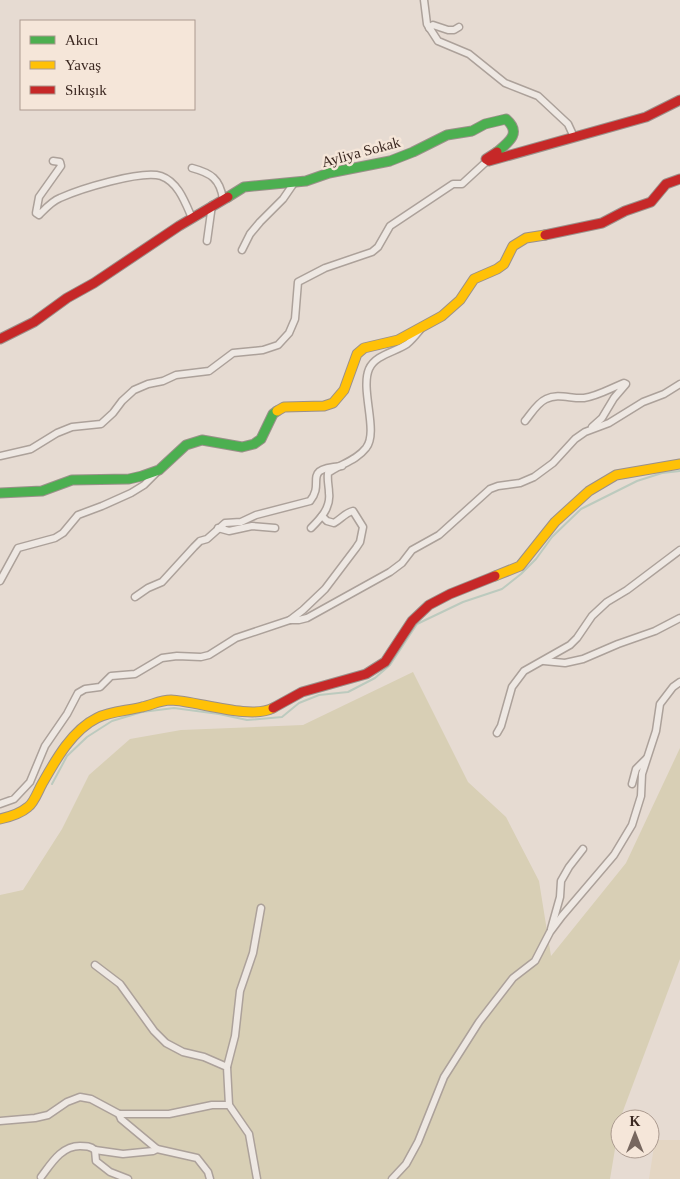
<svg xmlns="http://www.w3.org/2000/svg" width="680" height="1179" font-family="'Times New Roman',serif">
	<rect width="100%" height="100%" fill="#e6dbd2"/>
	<polygon fill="#e4d6c3" points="655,1140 680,1140 680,1179 649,1179"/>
	<polygon fill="#d8cfb5" points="413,672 468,782 506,817 539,881 551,956 626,863 680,748 680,959 620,1119 610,1179 0,1179 0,895 23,890 62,829 89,775 130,739 181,730 303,725"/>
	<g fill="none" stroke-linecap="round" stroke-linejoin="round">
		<polyline stroke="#bccabe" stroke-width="2" points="52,784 67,756 87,737 112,721 142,712 174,708 219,714 247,720 282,717 299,703 319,695 348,692 375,678 390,665 417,624 463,602 502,589 521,574 536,559 552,537 581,509 637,481 662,473 680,471"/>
		<g stroke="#aca19a" stroke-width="9">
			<g id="street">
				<polyline points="424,0 427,24 438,41 469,54 505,83 538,96 568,124 574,137"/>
				<polyline points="429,28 433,25 448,30 454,30 459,27"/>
				<path d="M53,161L60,162L61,166L39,197L36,213L39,215C46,208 52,201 60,198C80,189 141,170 161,176C178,182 185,202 192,218"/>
				<path d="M192,168C211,173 220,179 223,199"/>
				<polyline points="207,241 212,205"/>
				<polyline points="242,250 250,234 260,222 283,199 294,183"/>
				<path d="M525,421C531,414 537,403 546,399C558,393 571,399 584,398C598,396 611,388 624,383L626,384L614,398L602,418L592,427"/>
				<polyline points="0,456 31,449 57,433 72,427 101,424 113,413 122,401 134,390 148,384 163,381 176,375 209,371 233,353 263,350 278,345 289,333 295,319 298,282 325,268 372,252 378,247 390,226 453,184 462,184 487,161"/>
				<polyline points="218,528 229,531 252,526 275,528"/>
				<path d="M311,528C320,519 331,508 329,493C329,486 327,481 328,473C340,464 356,461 366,448C379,432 360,390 369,369C375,355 395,352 407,344C412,340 416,335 420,330"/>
				<polyline points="0,581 18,548 55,538 63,533 78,515 102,506 131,493 144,485 156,473"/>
				<path d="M135,597L148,588L162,582L194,547L200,541L207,539L225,523L241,522L256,515L310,501C326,482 300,469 342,466"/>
				<polyline points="290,620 299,620 307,618 390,572 402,563 412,550 439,535 490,489 498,486 520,483 534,477 553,463 575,439 585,432 609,423 643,402 664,394 680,384"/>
				<polyline points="544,661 565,663 583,659 618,644 655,631 680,618"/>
				<polyline points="497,733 501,726 512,687 524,671 570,645 577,638 592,616 607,602 627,590 680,550"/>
				<polyline points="632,784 636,769 646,759"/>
				<path d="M0,804L14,799L30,782L45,746L67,714L78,693L85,689L100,687L111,676L135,674L162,658L177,656L201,657L209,655L236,638L290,620L303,610L325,589L356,548L360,542L363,527L353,511C345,513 341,519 334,523L327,521L322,516"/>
				<polyline points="551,929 560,897 561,881 569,867 583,849"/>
				<polyline points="95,965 120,984 154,1031 166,1043 183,1052 204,1057 227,1067 229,1105 249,1134 257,1179"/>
				<polyline points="227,1067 235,1036 240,991 253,953 261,908"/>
				<polyline points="119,1114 121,1119 157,1149 197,1158 208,1172 210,1179"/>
				<polyline points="0,1121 35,1118 48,1115 67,1102 80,1097 91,1099 119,1114 169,1114 212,1105 229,1105"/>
				<polyline points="95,1150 123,1154 153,1151 157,1149"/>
				<path d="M41,1177C51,1164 61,1146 80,1146C86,1146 90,1146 95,1150L96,1161L110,1172L128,1179"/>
				<polyline points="392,1179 406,1164 418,1142 444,1077 479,1022 513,978 535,961 550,932 562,916 614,855 632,825 641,796 642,774 656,731 660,704 673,687 680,682"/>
			</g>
		</g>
		<g stroke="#9b908a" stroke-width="11">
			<g id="fast">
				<path d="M228,197L244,187L306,181L329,173L390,161L413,152L447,135L472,131L485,124L506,119C522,133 509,142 497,152"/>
				<polyline points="0,493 42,491 72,480 129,479 142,476 159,470 186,445 202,440 242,447 254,444 261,439 273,414 277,411"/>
			</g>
		</g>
		<g stroke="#9b908a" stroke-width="11">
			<g id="slow">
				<polyline points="277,411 284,407 324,406 333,403 344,390 357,354 364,348 398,340 442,316 460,300 474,279 497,269 504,264 513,246 526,238 545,235"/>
				<polyline points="495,576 520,566 555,522 589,491 616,475 680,464"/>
				<path d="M0,819C9,817 21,813 28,807C34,803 38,791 42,784C55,761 72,730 97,718C111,711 127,711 142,707C152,705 160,700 171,700C197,701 251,720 273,708"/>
			</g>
		</g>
		<g stroke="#9b908a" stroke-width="11">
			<g id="jam">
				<polyline points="497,152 486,159 489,161 646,117 680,100"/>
				<polyline points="545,235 602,223 625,211 651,202 666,184 680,179"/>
				<polyline points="0,339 34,322 67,298 94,283 179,226 228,197"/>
				<polyline points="273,708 302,692 366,674 385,662 412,621 429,605 450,594 495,576"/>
			</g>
		</g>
		<use href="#street" stroke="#eee8e3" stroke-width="6"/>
		<use href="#fast" stroke="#4caf50" stroke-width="9"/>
		<use href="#slow" stroke="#ffc107" stroke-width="9"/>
		<use href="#jam" stroke="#c62828" stroke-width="9"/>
	</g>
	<g text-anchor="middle" stroke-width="5" stroke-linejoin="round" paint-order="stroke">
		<g font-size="15" fill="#3b2821" stroke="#f5e6d9">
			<text transform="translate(361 152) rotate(-15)" y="5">Ayliya Sokak</text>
		</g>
	</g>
	<rect x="20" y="20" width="175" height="90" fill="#f5e6d9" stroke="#ab9a8f"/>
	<rect x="30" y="36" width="25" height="8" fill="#4caf50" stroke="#ab9a8f"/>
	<text x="65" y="45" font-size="15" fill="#3b2821">Akıcı</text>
	<rect x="30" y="61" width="25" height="8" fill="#ffc107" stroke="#ab9a8f"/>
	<text x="65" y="70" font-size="15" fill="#3b2821">Yavaş</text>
	<rect x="30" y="86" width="25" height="8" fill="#c62828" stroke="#ab9a8f"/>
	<text x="65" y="95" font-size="15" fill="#3b2821">Sıkışık</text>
	<g transform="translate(635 1134)"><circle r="24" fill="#f5e6d9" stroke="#ab9a8f"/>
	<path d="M0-4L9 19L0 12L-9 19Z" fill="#77675f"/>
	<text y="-8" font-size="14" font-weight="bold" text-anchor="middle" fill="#3b2821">K</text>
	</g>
</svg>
